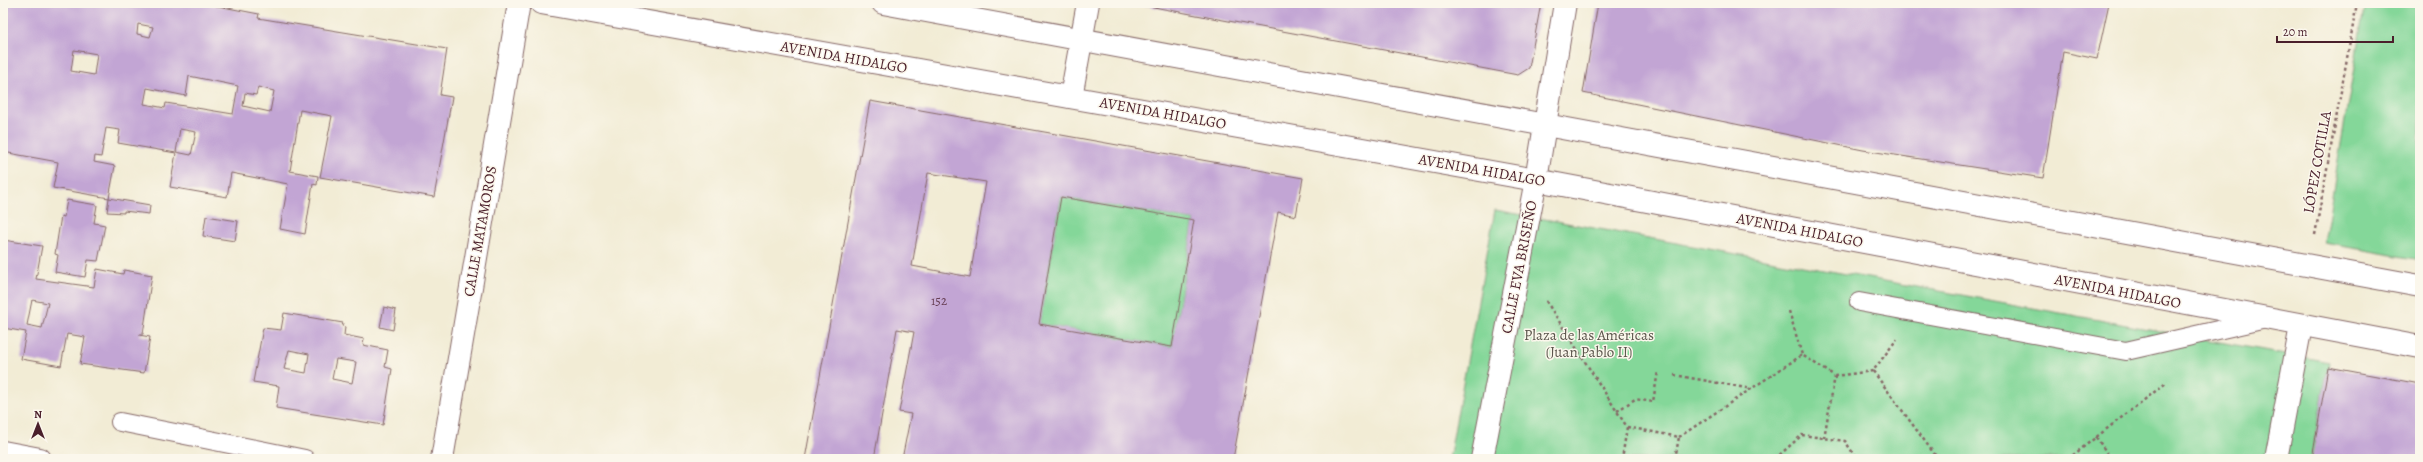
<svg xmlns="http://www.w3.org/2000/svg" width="2423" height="462" font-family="Alegreya,serif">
	<rect width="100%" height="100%" fill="#fbf7ec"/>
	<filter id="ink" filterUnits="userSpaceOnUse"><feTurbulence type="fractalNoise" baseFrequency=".025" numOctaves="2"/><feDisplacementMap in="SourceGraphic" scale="8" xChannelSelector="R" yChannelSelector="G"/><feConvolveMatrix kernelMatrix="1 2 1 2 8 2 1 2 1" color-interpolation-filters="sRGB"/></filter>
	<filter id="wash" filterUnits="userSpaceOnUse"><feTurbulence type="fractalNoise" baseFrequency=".012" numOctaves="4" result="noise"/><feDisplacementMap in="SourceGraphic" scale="16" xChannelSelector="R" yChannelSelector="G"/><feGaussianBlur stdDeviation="0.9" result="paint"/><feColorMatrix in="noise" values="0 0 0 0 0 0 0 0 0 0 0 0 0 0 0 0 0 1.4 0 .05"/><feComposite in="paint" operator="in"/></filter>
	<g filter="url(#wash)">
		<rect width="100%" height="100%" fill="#f2ecd5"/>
		<g fill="#84d799" stroke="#677b62">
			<polygon points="2365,3 2420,3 2420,260 2324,243"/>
			<polygon points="1061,197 1194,220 1172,347 1039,324"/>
			<polygon points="1495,210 2329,362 2311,459 1449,459"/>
		</g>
		<g id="blocks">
			<g fill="#c2a5d4" fill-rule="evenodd">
				<path d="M3,3H202L259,14L258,18L447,49L440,95L452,97L434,197L320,177L332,116L300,110L290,171L318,176L317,185L313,184L305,234L280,229L288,184L231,173L227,197L170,187L176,153L118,143L120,130L106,128L101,157L95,156L94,162L115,166L109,198L53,188L58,162L3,152ZM138,24L153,27L150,37L137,34ZM74,50L97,54L94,75L71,71ZM189,76L238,86L233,114L166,103L165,108L144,104L147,88L186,96ZM258,87L274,91L270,112L243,106L245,93L256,95ZM180,129L196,132L191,155L176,152Z"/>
				<polygon points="1132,3 1541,3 1529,68 1518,75"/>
				<polygon points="1598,3 2109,3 2097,59 2063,52 2043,178 1863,150 1583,93"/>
				<path d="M870,101L1303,178L1296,216L1278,212L1233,459H902L911,414L899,412L914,332L897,329L874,459H805ZM928,173L986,182L970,277L912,266ZM1061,197L1194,220L1172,347L1039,324Z"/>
				<polygon points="109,198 150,205 149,214 124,211 124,213 107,212"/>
				<polygon points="67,200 97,205 94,223 105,225 98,261 88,260 85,277 55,272 58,255 55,254 61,216 64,217"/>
				<polygon points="206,216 238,221 235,241 203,236"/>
				<path d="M3,240L42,246L36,279L94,287L97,269L123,274L124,270L152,275L143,334H139V335L150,337L144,373L80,364L85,337L67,334L61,366L21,359L26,332L3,328ZM32,300L48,303L42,328L27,325Z"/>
				<polygon points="384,307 396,310 393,330 380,327"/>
				<path d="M284,313L343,323L342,326L345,327L344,335L364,339L363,345L388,350L385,367L392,369L383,425L276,408L279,386L253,382L263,328L281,330ZM289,350L309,354L306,373L284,369ZM336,359L356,362L352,383L332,379Z"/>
				<polygon points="2328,367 2420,384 2420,459 2312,459"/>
				<polygon points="1818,457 1826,457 1829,459 1808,459"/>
			</g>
		</g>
	</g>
	<g filter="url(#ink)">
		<use href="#blocks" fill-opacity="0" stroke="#856766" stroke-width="1"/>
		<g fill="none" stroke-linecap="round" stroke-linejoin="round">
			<g stroke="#856766" stroke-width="20">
				<g id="service">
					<polyline points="1859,302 2126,351 2266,319"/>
					<polyline points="120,422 305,459"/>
				</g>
			</g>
			<g stroke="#856766" stroke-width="24">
				<g id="pedestrian">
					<polyline points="3,452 40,459"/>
					<polyline points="1482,459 1536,180"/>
					<polyline points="2276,459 2301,326"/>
				</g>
			</g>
			<g stroke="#856766" stroke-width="24">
				<g id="minor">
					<polyline points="1071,97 1088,3"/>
					<polyline points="1536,180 1565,3"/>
					<polyline points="442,459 519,3"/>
				</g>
			</g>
			<g stroke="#856766" stroke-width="24">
				<g id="secondary">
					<polyline points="541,3 1536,180 2420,347"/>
					<polyline points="883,3 2420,286"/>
				</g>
			</g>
			<g stroke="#856766" stroke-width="2.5" stroke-dasharray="3 3" stroke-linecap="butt">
				<polyline points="2315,235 2357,3"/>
				<polyline points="1546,301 1627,427 1622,459"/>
				<polyline points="1789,311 1802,355 1835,376 1873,371 1897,339"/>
				<polyline points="1873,371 1938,459"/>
				<polyline points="1674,375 1752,389"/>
				<polyline points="1617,411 1635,399 1653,402 1658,371"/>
				<polyline points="1627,427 1679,437 1675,459"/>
				<polyline points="1679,437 1802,355"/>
				<polyline points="2096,437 2111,459"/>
				<polyline points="1824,438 1835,376"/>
				<polyline points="2111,458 2119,459"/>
				<polyline points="1775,459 1802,435 1845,441 1857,459"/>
				<polyline points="2068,459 2166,383"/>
			</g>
			<use href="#service" stroke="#fff" stroke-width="18"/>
			<use href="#pedestrian" stroke="#fff" stroke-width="22"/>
			<use href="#minor" stroke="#fff" stroke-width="22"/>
			<use href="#secondary" stroke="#fff" stroke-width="22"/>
		</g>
	</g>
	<g text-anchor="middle" stroke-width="3" stroke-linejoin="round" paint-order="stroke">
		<g font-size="13" fill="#684055">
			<text x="939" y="305">152</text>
		</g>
		<g font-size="15" fill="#4a1f2b" stroke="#fbf7ec">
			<text transform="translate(844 57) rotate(10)" y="5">AVENIDA HIDALGO</text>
			<text transform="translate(1163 113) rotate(10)" y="5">AVENIDA HIDALGO</text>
			<text transform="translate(2317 162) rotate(-80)" y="5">LÓPEZ COTILLA</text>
			<text transform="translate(1482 170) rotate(10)" y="5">AVENIDA HIDALGO</text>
			<text transform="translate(1800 230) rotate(11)" y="5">AVENIDA HIDALGO</text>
			<text transform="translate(480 231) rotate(-80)" y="5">CALLE MATAMOROS</text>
			<text transform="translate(1519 267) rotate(-79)" y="5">CALLE EVA BRISEÑO</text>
			<text transform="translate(2118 291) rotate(11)" y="5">AVENIDA HIDALGO</text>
		</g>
		<g font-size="15" fill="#5b564c" stroke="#fbf7ec">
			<text x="1589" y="340">Plaza de las Américas<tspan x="1589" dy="17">(Juan Pablo II)</tspan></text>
		</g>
	</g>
	<rect width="2423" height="462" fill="none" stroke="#fbf7ec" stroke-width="16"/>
	<g transform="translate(38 424)" stroke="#fbf7ec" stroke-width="3" paint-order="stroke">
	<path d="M0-3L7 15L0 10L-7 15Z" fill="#4a1f2b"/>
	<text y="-6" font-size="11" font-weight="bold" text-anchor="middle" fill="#4a1f2b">N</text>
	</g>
	<path d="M2277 36v6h116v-6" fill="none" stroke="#4a1f2b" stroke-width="2"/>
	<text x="2283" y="36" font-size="12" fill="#4a1f2b" stroke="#fbf7ec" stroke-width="3" paint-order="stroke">20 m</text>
</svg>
